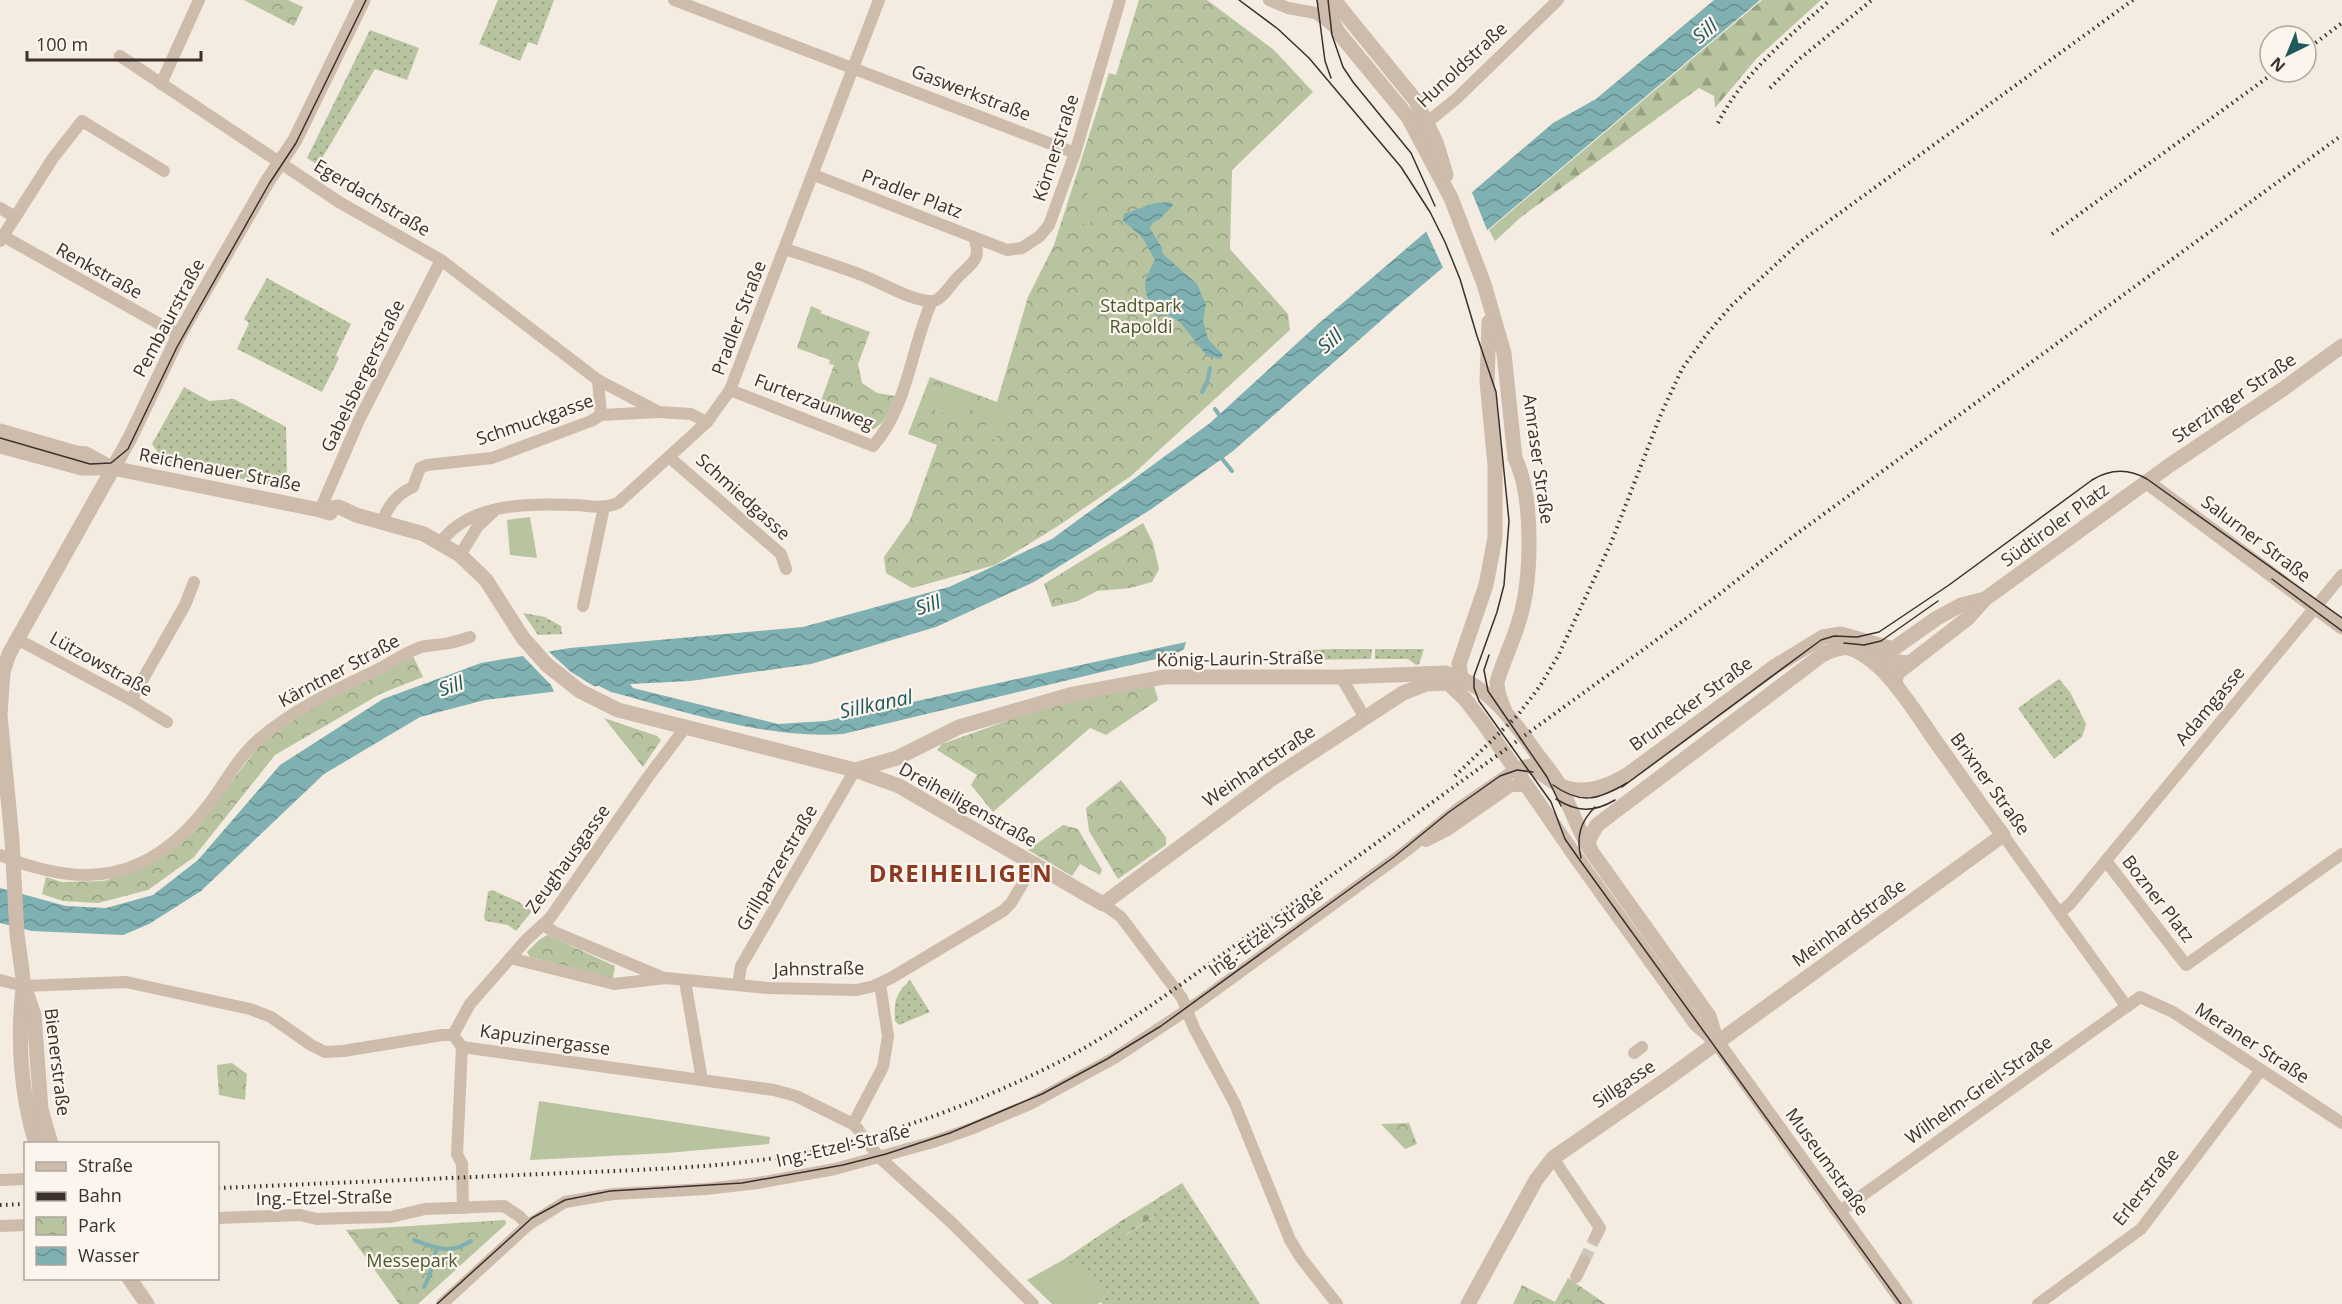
<svg xmlns="http://www.w3.org/2000/svg" width="2342" height="1304" font-family="'Open Sans',sans-serif">
	<defs>
		<pattern id="grass-dots" width="8" height="8" patternUnits="userSpaceOnUse" patternTransform="scale(1.5)"><rect width="8" height="8" fill="#b8c4a0"/><path d="M2 2h.1M6 6h.1" fill="none" stroke="#97a083" stroke-width="1.8" stroke-linecap="round"/></pattern>
		<pattern id="forest-firs" width="22" height="20" patternUnits="userSpaceOnUse" patternTransform="scale(1.5)"><rect width="22" height="20" fill="#b8c4a0"/><path d="M5 1l3.5 6h-7zM16 11l3.5 6h-7z" fill="#97a083"/></pattern>
		<pattern id="cemetery-stones" width="16" height="16" patternUnits="userSpaceOnUse" patternTransform="scale(1.5)"><rect width="16" height="16" fill="#b8c4a0"/><path d="M2 7V4a2 2 0 0 1 4 0v3zM10 15v-3a2 2 0 0 1 4 0v3z" fill="#97a083"/></pattern>
		<pattern id="park-crowns" width="20" height="18" patternUnits="userSpaceOnUse" patternTransform="scale(1.5)"><rect width="20" height="18" fill="#b8c4a0"/><path d="M2 6a3 3 0 1 1 6 0M12 15a3 3 0 1 1 6 0" fill="none" stroke="#97a083"/></pattern>
		<pattern id="water-waves" width="16" height="10" patternUnits="userSpaceOnUse" patternTransform="scale(1.5)"><rect width="16" height="10" fill="#7fb0b2"/><path d="M0 5q4-4 8 0t8 0" fill="none" stroke="#699091"/></pattern>
	</defs>
	<rect width="100%" height="100%" fill="#f4ebe1"/>
	<g fill="url(#grass-dots)">
		<polygon points="498,0 554,0 537,45 528,42 520,61 479,44"/>
		<polygon points="370,30 419,48 407,80 375,69 318,165 307,158"/>
		<polygon points="267,278 351,324 336,355 339,358 322,392 237,349 249,323 244,319"/>
		<polygon points="184,387 209,401 234,399 286,427 287,480 283,488 157,460 157,451 152,444"/>
		<polygon points="523,613 545,617 561,626 562,634 538,635"/>
		<polygon points="1332,649 1372,649 1371,659 1291,660 1298,651"/>
		<polygon points="1375,649 1424,649 1419,664 1416,665 1408,659 1375,659"/>
		<polygon points="2059,679 2070,692 2086,724 2082,737 2054,759 2018,708"/>
		<polygon points="492,890 519,902 532,911 516,931 508,925 486,921 484,918 488,892"/>
		<path d="M910,980L930,1012L899,1025L895,1021C894,1000 895,995 910,980Z"/>
		<polygon points="1182,1183 1260,1304 1103,1304 1100,1302 1109,1292 1063,1260 1118,1223 1126,1235 1154,1217 1147,1205"/>
	</g>
	<polygon fill="url(#forest-firs)" points="1762,0 1821,0 1757,58 1715,108 1714,96 1699,88 1521,217 1495,241 1489,230"/>
	<polygon fill="url(#cemetery-stones)" points="1147,1205 1155,1216 1125,1235 1118,1223"/>
	<g fill="url(#park-crowns)">
		<polygon points="244,0 288,0 303,7 294,26"/>
		<polygon points="1139,0 1207,0 1274,50 1313,92 1232,170 1230,249 1288,314 1290,330 1131,476 1061,524 995,565 912,588 886,573 884,557 910,520 937,445 908,434 930,377 997,402 1028,297 1054,245 1109,73 1116,75"/>
		<path d="M811,306L822,311L820,313L870,332L858,364L862,383L877,393L895,396C889,408 885,427 870,430L818,409L834,365L829,364L830,360L797,348Z"/>
		<polygon points="1143,523 1153,543 1159,569 1152,582 1130,588 1097,591 1078,601 1052,607 1044,584"/>
		<polygon points="413,656 423,677 380,694 275,755 194,857 148,890 98,903 63,901 42,894 46,877 62,882 104,881 138,870 167,854 193,832 261,743 289,719"/>
		<polygon points="1153,682 1158,700 1106,735 1090,728 993,812 971,785 977,775 937,750 942,744 1069,699"/>
		<polygon points="604,718 657,736 661,740 643,767"/>
		<polygon points="1121,780 1166,837 1166,845 1118,879 1089,831 1086,808"/>
		<polygon points="1063,825 1078,829 1102,870 1100,875 1080,864 1072,876 1028,850"/>
		<polygon points="547,935 615,966 613,978 530,957 527,952 539,940"/>
		<polygon points="232,1063 247,1074 245,1100 219,1095 217,1065"/>
		<polygon points="1409,1123 1417,1144 1405,1149 1381,1124"/>
		<polygon points="505,1220 506,1224 418,1304 399,1304 346,1230"/>
		<polygon points="1568,1278 1606,1304 1513,1304 1522,1285 1555,1302"/>
	</g>
	<g fill="#b8c4a0">
		<polygon points="1089,189 1101,194 1089,226 1078,221"/>
		<polygon points="929,383 974,400 966,422 921,405"/>
		<polygon points="993,407 1006,412 996,440 982,435"/>
		<polygon points="530,517 537,558 510,555 507,520"/>
		<polygon points="539,1101 770,1137 769,1144 667,1153 530,1160"/>
		<polygon points="1063,1260 1084,1268 1109,1292 1098,1304 1052,1304 1027,1280"/>
	</g>
	<g fill="url(#water-waves)">
		<path d="M1714,0H1760L1401,303L1233,451L1150,510L1034,582L936,627L811,664L690,681L630,684L633,688L778,724L826,721L1186,642L1184,649L1173,655L843,734C769,740 683,711 611,692L599,686L485,700L420,717L324,774L201,891L149,924L123,935L32,931L0,923V888L66,906L106,908L153,895L198,860L280,765L383,699L481,663L570,648L803,627L949,587L1052,539L1210,423L1317,325L1553,123L1596,99Z"/>
		<path d="M1170,202L1173,205L1160,219L1152,223L1150,228L1162,248L1163,254L1197,284L1206,305L1203,321L1208,339L1223,355L1221,359L1207,356L1180,322L1165,314L1157,316C1152,312 1151,309 1149,303C1142,282 1145,279 1155,260L1142,237L1123,221L1124,214L1155,203Z"/>
	</g>
	<g fill="#f4ebe1">
		<polygon points="1471,190 1488,232 1444,270 1425,229"/>
		<polygon points="546,649 571,672 599,689 555,694 551,685 520,653"/>
	</g>
	<g fill="none" stroke-linecap="round" stroke-linejoin="round">
		<g stroke="#7fb0b2" stroke-width="4">
			<polyline points="1202,392 1207,383 1210,368"/>
			<polyline points="1215,409 1220,416 1219,419"/>
			<polyline points="1219,455 1232,471"/>
			<path d="M414,1240C437,1248 449,1255 471,1241"/>
			<path d="M424,1287C432,1274 432,1262 437,1248"/>
		</g>
		<g stroke="#cfc6bd" stroke-width="12" stroke-dasharray="12 6" stroke-linecap="butt">
			<polyline points="857,1128 872,1148"/>
			<polyline points="1584,1261 1595,1238"/>
		</g>
		<g stroke="#cdbbac" stroke-width="12">
			<polyline points="674,0 1075,153"/>
			<polyline points="1269,0 1288,8 1316,13 1333,26"/>
			<polyline points="120,56 339,202 441,260 598,380 659,412 691,414 707,422"/>
			<polyline points="161,84 199,0"/>
			<polyline points="1420,128 1456,99 1558,0"/>
			<polyline points="814,175 1007,250 1022,248 1040,236 1049,225 1075,153 1120,0"/>
			<polyline points="0,208 15,217"/>
			<polyline points="3,236 179,335"/>
			<polyline points="0,241 53,158 82,121 164,171"/>
			<path d="M785,249C812,258 838,266 864,276C882,283 915,303 934,301C943,299 952,282 960,275C975,261 981,258 974,237"/>
			<polyline points="598,380 601,415"/>
			<path d="M730,390L873,446C908,407 911,347 932,301"/>
			<polyline points="669,457 781,554 786,569"/>
			<polyline points="320,510 359,420 441,260"/>
			<path d="M382,521C389,505 397,494 413,487L420,468L427,465L492,458L591,421L601,415L658,412"/>
			<path d="M440,543C471,501 530,504 577,505C591,506 604,509 618,503L707,422L730,390L879,0"/>
			<polyline points="460,555 478,526 493,512"/>
			<polyline points="583,606 604,507"/>
			<polyline points="17,639 131,700 167,722"/>
			<polyline points="1341,677 1365,718"/>
			<polyline points="131,700 185,605 194,582"/>
			<polyline points="2003,835 2127,1007"/>
			<polyline points="1426,841 1446,831 1511,786 1523,786 1531,791"/>
			<path d="M0,855C84,890 148,882 206,808C224,785 237,758 259,739C294,709 335,690 377,670C391,663 406,652 421,647C430,645 440,645 449,643C456,642 463,639 470,637"/>
			<polyline points="2106,861 2186,965 2342,854"/>
			<polyline points="1103,904 1121,917 1182,998 1194,1028 1235,1104 1290,1240 1301,1258 1337,1304"/>
			<polyline points="2059,913 2070,904 2342,575"/>
			<polyline points="544,925 554,932 664,978"/>
			<polyline points="510,958 614,984 666,978 768,988 857,990 874,986 891,978 1003,911 1011,903 1035,863"/>
			<polyline points="0,980 24,986 126,982 250,1009 271,1017 311,1045 325,1052 343,1051 442,1035 453,1035 462,1047 774,1090 796,1096 853,1124 857,1128"/>
			<polyline points="685,981 702,1080"/>
			<polyline points="738,985 741,966 855,770"/>
			<polyline points="453,1035 470,1004 526,940 550,918 648,777 685,728"/>
			<polyline points="462,1047 457,1154 462,1164 463,1208"/>
			<polyline points="1634,1053 1642,1047"/>
			<polyline points="853,1124 883,1067 888,1036 880,984"/>
			<polyline points="872,1148 880,1158 951,1222 1033,1304"/>
			<polyline points="1553,1158 1600,1228 1595,1238"/>
			<polyline points="0,1180 26,1179"/>
			<polyline points="1839,1212 2140,997 2173,1012 2342,1123"/>
			<polyline points="218,1218 300,1215 317,1219 345,1218 391,1217 425,1209 504,1206 519,1216 528,1225"/>
			<polyline points="0,1226 26,1225"/>
			<polyline points="1576,1277 1584,1261"/>
			<polyline points="442,1304 528,1225 565,1202 613,1194 706,1189 758,1183 835,1169 933,1142 973,1128 1030,1104 1116,1057 1199,1002 1406,851 1459,808 1516,769"/>
			<polyline points="2038,1304 2141,1229 2261,1070"/>
		</g>
		<g stroke="#cdbbac" stroke-width="15">
			<path d="M1324,0L1328,12L1338,32L1408,117L1451,198L1484,284L1504,353L1515,458C1534,497 1532,580 1519,621C1513,642 1503,661 1497,682L1498,693L1504,709"/>
			<polyline points="1334,0 1416,101 1436,142 1446,175"/>
			<polyline points="0,431 76,453 86,454 110,467"/>
			<polyline points="0,446 82,468 112,468 320,510 330,513"/>
			<polyline points="2147,482 2342,627"/>
			<polyline points="320,510 339,507 356,515 424,534 460,555 486,580 523,638 547,665 580,691 618,710 855,770 899,786 1103,904 1273,778 1403,693 1426,684 1448,683 1465,699 1484,724 1578,860 1689,1014 1696,1024 1717,1042 1905,1304"/>
			<polyline points="1890,658 1893,649 1937,618 1961,605 1985,599"/>
			<polyline points="1462,685 1459,664 1486,585 1495,538 1495,465 1487,382 1489,322"/>
			<polyline points="1897,687 1895,682 1897,673 1968,618 1985,599 2170,465 2283,389 2342,346"/>
			<path d="M1516,769L1531,766C1540,772 1549,780 1559,785C1581,796 1607,787 1627,775L1774,667L1823,637L1841,634L1893,649"/>
			<path d="M855,770L897,758L959,727L1073,694L1164,677H1341L1445,673C1488,684 1513,720 1537,754C1545,765 1555,776 1561,788C1571,809 1579,831 1591,851L1709,1016L1717,1042"/>
			<path d="M1591,851L1588,841L1597,825L1822,655C1862,634 1872,662 1909,663"/>
			<path d="M23,989C17,1039 21,1096 36,1144"/>
			<polyline points="51,1144 41,1109 34,1015 24,986 17,934 12,840 0,715 3,672 9,654 130,438 179,335 267,182 295,140 363,0"/>
			<polyline points="129,1278 147,1304"/>
			<path d="M1468,1304L1536,1180L1553,1158L1667,1079L2003,835C1982,807 1962,778 1941,749C1918,718 1885,656 1845,647"/>
		</g>
		<g stroke="#3b302b" stroke-width="1.5">
			<polyline points="1239,0 1278,29 1309,58 1401,167 1430,212 1445,242 1460,279 1477,336 1496,392 1509,521 1504,585 1497,612 1474,676 1474,688 1479,701 1551,802 1565,839 1579,859 1901,1304"/>
			<polyline points="1317,0 1325,61 1331,78"/>
			<polyline points="1328,0 1332,35 1343,67 1353,82 1411,153 1435,206"/>
			<polyline points="0,438 90,464 111,463 128,449 177,347 269,184 296,143 366,0"/>
			<polyline points="2272,579 2342,631"/>
			<polyline points="1844,643 1864,645 1881,641 1938,601"/>
			<polyline points="1489,655 1484,670 1488,691 1547,777 1561,806"/>
			<path d="M1553,785C1581,805 1598,800 1627,783"/>
			<path d="M1622,787L1821,640L1834,636L1857,637L1879,632L1949,585L2092,480C2110,469 2128,468 2147,479L2342,618"/>
			<path d="M1556,799C1577,812 1593,813 1615,800"/>
			<path d="M1581,858C1576,837 1580,822 1595,807"/>
			<polyline points="437,1304 532,1218 565,1200 610,1191 742,1183 843,1165 886,1154 950,1133 1042,1094 1107,1059 1161,1026 1394,857 1449,812 1500,776 1517,770 1533,772"/>
		</g>
		<g stroke="#3b302b" stroke-width="4" stroke-dasharray="1.5 4.5" stroke-linecap="butt">
			<polyline points="2306,50 2342,23"/>
			<polyline points="1770,88 1798,60 1872,0"/>
			<path d="M1718,123C1744,72 1788,38 1830,0"/>
			<polyline points="2052,234 2275,72"/>
			<polyline points="1455,776 1518,715 1540,686 1558,656 1611,543 1661,414 1682,369 1707,334 1731,306 1800,242 2133,0"/>
			<path d="M218,1188C334,1183 450,1178 566,1173C652,1169 739,1168 823,1149C903,1130 981,1101 1055,1064C1100,1041 1142,1012 1183,983L1713,599L1791,538L2342,135"/>
			<polyline points="0,1205 26,1204"/>
		</g>
	</g>
	<g text-anchor="middle" stroke-width="4.5" stroke-linejoin="round" paint-order="stroke">
		<g font-size="18" fill="#3b302b" stroke="#fbf5ee">
			<text transform="translate(1462 65) rotate(-43)" y="6">Hunoldstraße</text>
			<text transform="translate(971 93) rotate(21)" y="6">Gaswerkstraße</text>
			<text transform="translate(1056 148) rotate(-72)" y="6">Körnerstraße</text>
			<text transform="translate(912 194) rotate(21)" y="6">Pradler Platz</text>
			<text transform="translate(372 198) rotate(31)" y="6">Egerdachstraße</text>
			<text transform="translate(99 271) rotate(29)" y="6">Renkstraße</text>
			<text transform="translate(169 318) rotate(-62)" y="6">Pembaurstraße</text>
			<text transform="translate(739 318) rotate(-69)" y="6">Pradler Straße</text>
			<text transform="translate(363 376) rotate(-64)" y="6">Gabelsbergerstraße</text>
			<text transform="translate(2234 398) rotate(-34)" y="6">Sterzinger Straße</text>
			<text transform="translate(814 402) rotate(21)" y="6">Furterzaunweg</text>
			<text transform="translate(535 420) rotate(-19)" y="6">Schmuckgasse</text>
			<text transform="translate(1538 459) rotate(82)" y="6">Amraser Straße</text>
			<text transform="translate(220 470) rotate(11)" y="6">Reichenauer Straße</text>
			<text transform="translate(743 497) rotate(42)" y="6">Schmiedgasse</text>
			<text transform="translate(2055 525) rotate(-36)" y="6">Südtiroler Platz</text>
			<text transform="translate(2256 539) rotate(37)" y="6">Salurner Straße</text>
			<text transform="translate(1240 659) rotate(-1)" y="6">König-Laurin-Straße</text>
			<text transform="translate(101 664) rotate(29)" y="6">Lützowstraße</text>
			<text transform="translate(339 671) rotate(-28)" y="6">Kärntner Straße</text>
			<text transform="translate(1691 704) rotate(-36)" y="6">Brunecker Straße</text>
			<text transform="translate(2210 706) rotate(-50)" y="6">Adamgasse</text>
			<text transform="translate(1259 766) rotate(-34)" y="6">Weinhartstraße</text>
			<text transform="translate(1990 784) rotate(54)" y="6">Brixner Straße</text>
			<text transform="translate(968 805) rotate(29)" y="6">Dreiheiligenstraße</text>
			<text transform="translate(568 859) rotate(-54)" y="6">Zeughausgasse</text>
			<text transform="translate(777 868) rotate(-60)" y="6">Grillparzerstraße</text>
			<text transform="translate(2158 899) rotate(52)" y="6">Bozner Platz</text>
			<text transform="translate(1849 923) rotate(-36)" y="6">Meinhardstraße</text>
			<text transform="translate(1266 932) rotate(-36)" y="6">Ing.-Etzel-Straße</text>
			<text transform="translate(819 969) rotate(-1)" y="6">Jahnstraße</text>
			<text transform="translate(545 1040) rotate(8)" y="6">Kapuzinergasse</text>
			<text transform="translate(2252 1043) rotate(33)" y="6">Meraner Straße</text>
			<text transform="translate(57 1062) rotate(83)" y="6">Bienerstraße</text>
			<text transform="translate(1624 1084) rotate(-34)" y="6">Sillgasse</text>
			<text transform="translate(1979 1090) rotate(-35)" y="6">Wilhelm-Greil-Straße</text>
			<text transform="translate(843 1146) rotate(-13)" y="6">Ing.-Etzel-Straße</text>
			<text transform="translate(1827 1162) rotate(54)" y="6">Museumstraße</text>
			<text transform="translate(2146 1187) rotate(-51)" y="6">Erlerstraße</text>
			<text transform="translate(324 1198) rotate(-1)" y="6">Ing.-Etzel-Straße</text>
		</g>
		<g font-size="18" fill="#4a5a2e" stroke="#fbf5ee">
			<text x="1141" y="312">Stadtpark<tspan x="1141" dy="21">Rapoldi</tspan></text>
			<text x="412" y="1267">Messepark</text>
		</g>
		<g font-size="20" font-style="italic" fill="#1f5a5e" stroke="#fbf5ee">
			<text transform="translate(1705 31) rotate(-39)" y="7">Sill</text>
			<text transform="translate(1330 341) rotate(-41)" y="7">Sill</text>
			<text transform="translate(928 605) rotate(-18)" y="7">Sill</text>
			<text transform="translate(451 686) rotate(-18)" y="7">Sill</text>
			<text transform="translate(876 704) rotate(-12)" y="7">Sillkanal</text>
		</g>
		<g font-size="24" font-weight="bold" letter-spacing="1.5" fill="#8c3b22" stroke="#fbf5ee">
			<text x="961" y="882">DREIHEILIGEN</text>
		</g>
	</g>
	<rect x="24" y="1142" width="195" height="138" fill="#fbf5ee" stroke="#aea6a0" stroke-width="1.5"/>
	<rect x="36" y="1162" width="30" height="9" fill="#cdbbac" stroke="#aea6a0" stroke-width="1.5"/>
	<text x="78" y="1172" font-size="18" fill="#3b302b">Straße</text>
	<rect x="36" y="1192" width="30" height="9" fill="#3b302b" stroke="#aea6a0" stroke-width="1.5"/>
	<text x="78" y="1202" font-size="18" fill="#3b302b">Bahn</text>
	<rect x="36" y="1217" width="30" height="18" fill="url(#park-crowns)" stroke="#aea6a0" stroke-width="1.5"/>
	<text x="78" y="1232" font-size="18" fill="#3b302b">Park</text>
	<rect x="36" y="1247" width="30" height="18" fill="url(#water-waves)" stroke="#aea6a0" stroke-width="1.5"/>
	<text x="78" y="1262" font-size="18" fill="#3b302b">Wasser</text>
	<g transform="translate(2288 54) rotate(223)"><circle r="28" fill="#fbf5ee" stroke="#aea6a0" stroke-width="1.5"/>
	<path d="M0-4.5L10 22L0 15L-10 22Z" fill="#1f5a5e"/>
	<text y="-9" font-size="16" font-weight="bold" text-anchor="middle" fill="#3b302b">N</text>
	</g>
	<path d="M27 51v9h174v-9" fill="none" stroke="#3b302b" stroke-width="3"/>
	<text x="36" y="51" font-size="18" fill="#3b302b" stroke="#fbf5ee" stroke-width="4.5" paint-order="stroke">100 m</text>
</svg>
